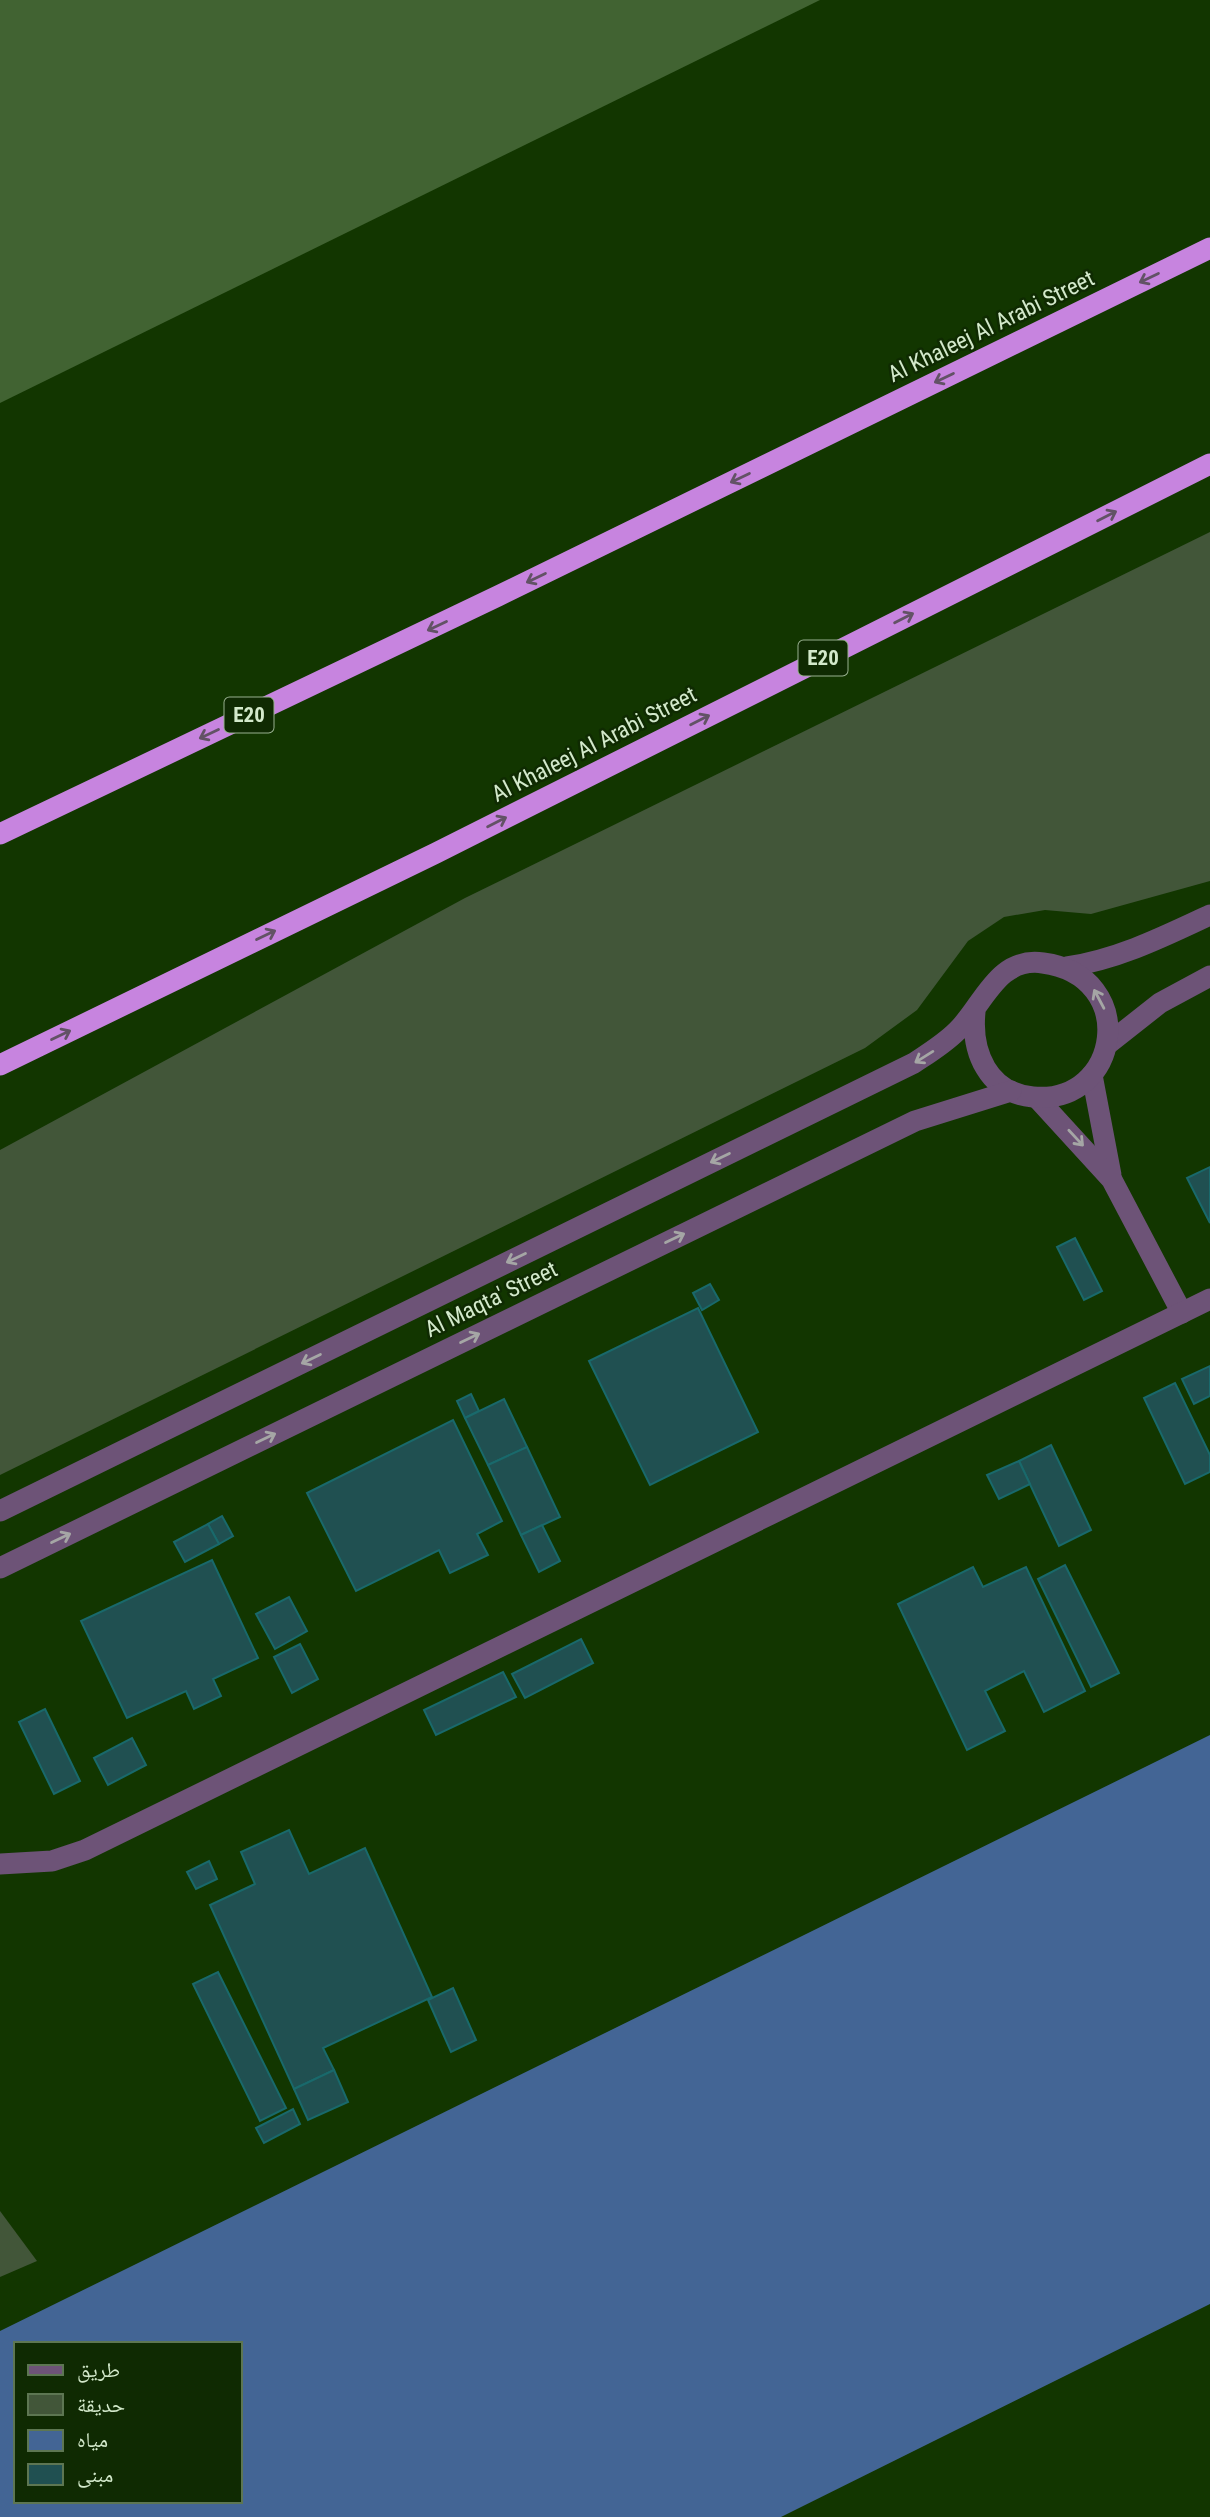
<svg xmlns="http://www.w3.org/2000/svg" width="1210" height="2517" font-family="'Roboto Condensed','Noto Naskh Arabic',sans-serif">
	<rect width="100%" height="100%" fill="#123600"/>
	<g fill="#425639">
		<polygon points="1210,532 1210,881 1091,914 1045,910 1004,917 968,941 917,1010 865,1048 0,1475 0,1150 465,898"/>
		<polygon points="0,2211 37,2261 0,2277"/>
	</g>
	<polygon fill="#416332" points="0,0 820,0 0,403"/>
	<path fill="#436595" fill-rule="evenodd" d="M1210,1735V2304L781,2517H0V2331ZM16,2344H240V2501H16Z"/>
	<g fill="#205051" stroke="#19696b" stroke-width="2">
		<polygon points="1210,1167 1210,1223 1187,1178"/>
		<polygon points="1075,1238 1102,1291 1084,1300 1057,1247"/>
		<polygon points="710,1284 719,1300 702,1310 693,1293"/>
		<polygon points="698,1308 758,1432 650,1485 589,1361"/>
		<polygon points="1210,1366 1210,1396 1194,1404 1182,1379"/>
		<polygon points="1175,1383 1210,1455 1210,1472 1185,1484 1144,1398"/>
		<polygon points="471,1394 479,1411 465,1418 457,1401"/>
		<polygon points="504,1399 527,1447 488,1465 465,1418"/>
		<polygon points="453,1420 502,1521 477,1534 488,1555 450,1573 439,1550 356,1591 307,1493"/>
		<polygon points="1051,1445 1091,1530 1059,1546 1019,1461"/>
		<polygon points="527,1447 560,1517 521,1535 488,1465"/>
		<polygon points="1019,1461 1030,1484 999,1499 987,1475"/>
		<polygon points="222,1516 233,1536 219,1544 208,1524"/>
		<polygon points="208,1524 219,1544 185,1562 174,1542"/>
		<polygon points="542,1525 560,1561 539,1572 521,1535"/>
		<polygon points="212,1560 258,1658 213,1679 221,1696 194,1709 186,1691 127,1718 81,1621"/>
		<polygon points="1065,1565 1119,1673 1091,1687 1038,1579"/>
		<polygon points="973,1567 983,1587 1026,1567 1085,1691 1044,1712 1024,1671 985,1691 1005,1731 967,1750 898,1604"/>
		<polygon points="289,1597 307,1631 275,1649 256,1614"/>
		<polygon points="581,1639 593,1663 525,1698 512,1674"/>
		<polygon points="300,1644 318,1679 292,1693 274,1657"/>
		<polygon points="503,1672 516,1697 436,1735 424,1710"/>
		<polygon points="45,1709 80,1781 54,1794 19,1722"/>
		<polygon points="132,1738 146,1765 108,1785 94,1758"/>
		<polygon points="289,1830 309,1874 365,1848 432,1997 323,2048 334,2070 294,2089 210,1905 255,1884 241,1852"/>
		<polygon points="209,1861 217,1879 196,1889 187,1872"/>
		<polygon points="218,1972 286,2108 260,2121 193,1984"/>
		<polygon points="453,1988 476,2040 451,2052 428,2000"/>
		<polygon points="334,2070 348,2102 308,2120 294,2089"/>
		<polygon points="293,2109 300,2124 264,2143 256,2128"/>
	</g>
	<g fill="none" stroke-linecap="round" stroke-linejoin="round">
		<g stroke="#6d5377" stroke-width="21">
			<path d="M1067,967C1119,959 1163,937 1210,915"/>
			<polyline points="1108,1044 1160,1003 1210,976"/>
			<polyline points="1092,1075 1111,1175"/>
			<polyline points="1037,1098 1112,1180 1182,1313"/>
			<path d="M0,1511L914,1063C929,1053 944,1044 957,1031C983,1006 997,956 1043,963C1140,976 1121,1105 1033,1097C988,1093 971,1052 975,1012"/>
			<polyline points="0,1568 915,1121 1011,1091"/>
			<polyline points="0,1864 52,1861 85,1850 1210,1299"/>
		</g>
		<g stroke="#c784df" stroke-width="21">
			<polyline points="0,834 498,596 1210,248"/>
			<polyline points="0,1065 436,853 1210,464"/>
		</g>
	</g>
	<defs><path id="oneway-shaft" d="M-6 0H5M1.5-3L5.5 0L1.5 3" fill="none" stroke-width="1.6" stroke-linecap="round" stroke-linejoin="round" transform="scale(1.75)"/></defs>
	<g stroke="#625265">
		<use href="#oneway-shaft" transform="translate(1149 278) rotate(154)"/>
		<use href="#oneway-shaft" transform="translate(944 378) rotate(154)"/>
		<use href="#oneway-shaft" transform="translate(740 478) rotate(154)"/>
		<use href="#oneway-shaft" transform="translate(1107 516) rotate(-27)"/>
		<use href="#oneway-shaft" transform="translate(536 578) rotate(154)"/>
		<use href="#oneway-shaft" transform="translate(904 618) rotate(-27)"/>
		<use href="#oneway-shaft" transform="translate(437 626) rotate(155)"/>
		<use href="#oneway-shaft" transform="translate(700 720) rotate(-27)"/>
		<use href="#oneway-shaft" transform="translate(209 734) rotate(155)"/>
		<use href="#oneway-shaft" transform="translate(497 822) rotate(-27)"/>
		<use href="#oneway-shaft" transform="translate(266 935) rotate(-26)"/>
		<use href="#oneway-shaft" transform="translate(61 1035) rotate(-26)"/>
	</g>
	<g stroke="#a5a6a5">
		<use href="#oneway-shaft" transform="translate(1099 999) rotate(-118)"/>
		<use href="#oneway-shaft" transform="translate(924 1057) rotate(148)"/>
		<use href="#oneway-shaft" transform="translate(1076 1138) rotate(47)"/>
		<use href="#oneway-shaft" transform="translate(720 1158) rotate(154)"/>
		<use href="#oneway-shaft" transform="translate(675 1238) rotate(-26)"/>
		<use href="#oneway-shaft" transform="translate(516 1258) rotate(154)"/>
		<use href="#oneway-shaft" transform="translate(470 1338) rotate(-26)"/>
		<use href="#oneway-shaft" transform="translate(311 1359) rotate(154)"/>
		<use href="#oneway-shaft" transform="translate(266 1438) rotate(-26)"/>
		<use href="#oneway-shaft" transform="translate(61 1538) rotate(-26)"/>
	</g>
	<g text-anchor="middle" stroke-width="5" stroke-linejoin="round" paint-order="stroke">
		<g fill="#0f2a02" stroke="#98b08f" stroke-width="2">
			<rect x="798.5" y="640.5" width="49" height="35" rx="5"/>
			<rect x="224.5" y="697.5" width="49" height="35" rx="5"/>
		</g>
		<g font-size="21" font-weight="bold" fill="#d3e9cb">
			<text x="823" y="665">E20</text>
			<text x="249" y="722">E20</text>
		</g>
		<g font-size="23" fill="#d3e9cb" stroke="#0f2a02">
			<text transform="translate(991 326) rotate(-26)" y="8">Al Khaleej Al Arabi Street</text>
			<text transform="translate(594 744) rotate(-27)" y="8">Al Khaleej Al Arabi Street</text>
			<text transform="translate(491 1299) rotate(-26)" y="8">Al Maqta' Street</text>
		</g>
	</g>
	<rect x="14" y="2342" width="228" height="161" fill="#0f2a02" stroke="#5d7652" stroke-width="2"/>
	<rect x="28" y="2365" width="35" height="10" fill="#6d5377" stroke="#5d7652" stroke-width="2"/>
	<text x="77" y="2377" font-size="21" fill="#d3e9cb">طريق</text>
	<rect x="28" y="2394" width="35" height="21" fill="#425639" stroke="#5d7652" stroke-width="2"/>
	<text x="77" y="2412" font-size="21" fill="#d3e9cb">حديقة</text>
	<rect x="28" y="2430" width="35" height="21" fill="#436595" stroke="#5d7652" stroke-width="2"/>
	<text x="77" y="2447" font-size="21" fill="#d3e9cb">مياه</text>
	<rect x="28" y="2464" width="35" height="21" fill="#205051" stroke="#5d7652" stroke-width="2"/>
	<text x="77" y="2482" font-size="21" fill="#d3e9cb">مبنى</text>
</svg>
